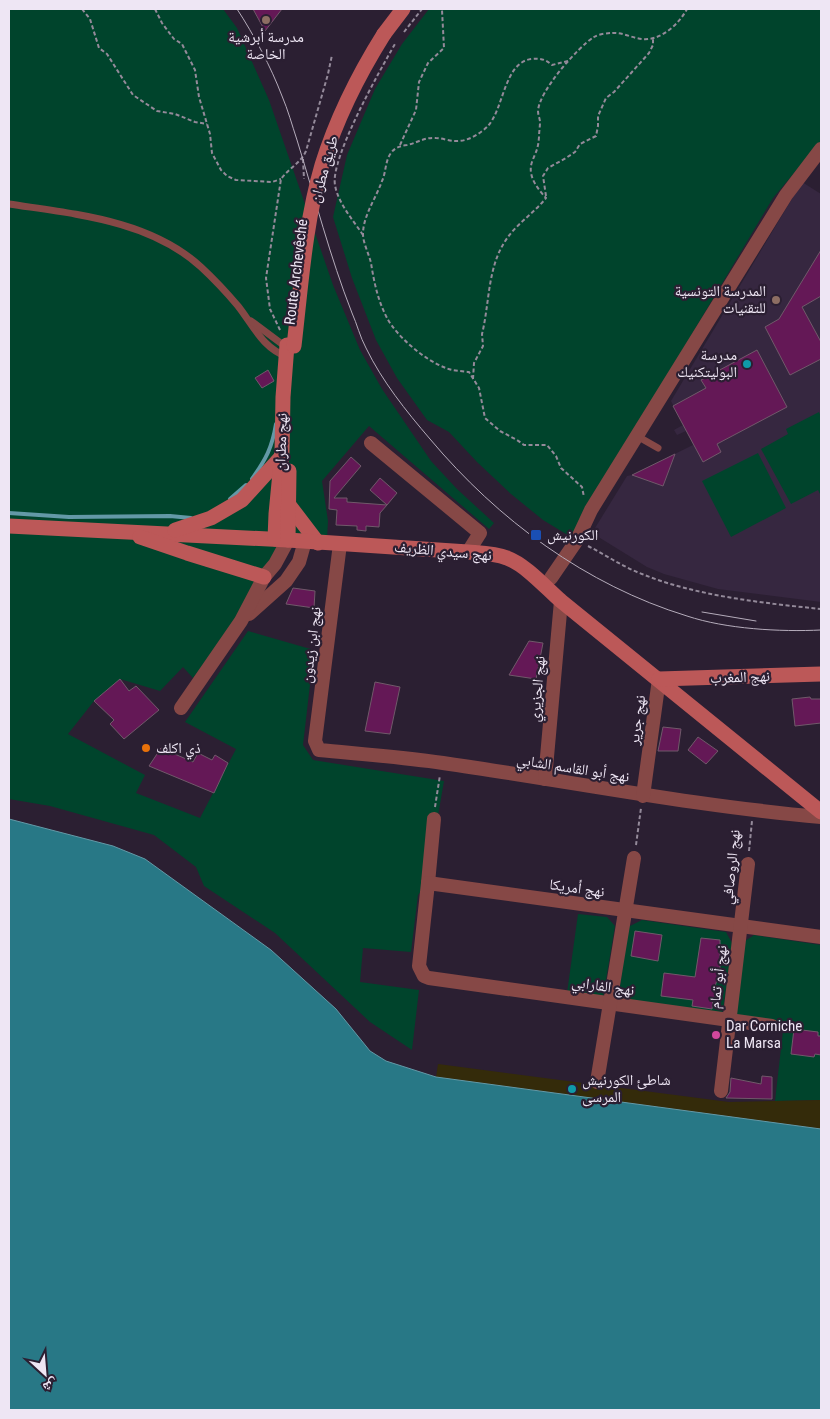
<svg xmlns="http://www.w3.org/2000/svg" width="830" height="1419" font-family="'Roboto Condensed','Noto Naskh Arabic',sans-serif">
	<rect width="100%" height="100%" fill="#2b1f32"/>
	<polygon fill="#362740" points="802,182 821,194 821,602 718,589 664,574 647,567 592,533 627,476 632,475 693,445 686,431 677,435 674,430 683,425 671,401"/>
	<g fill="#00442c">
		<polygon points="9,9 223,9 237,28 269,100 333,285 360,350 382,389 431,461 457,489 494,523 489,529 369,426 322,481 328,521 327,539 277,547 237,620 193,678 183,667 160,691 120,679 94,701 68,734 145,775 136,793 200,818 236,749 185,722 248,631 314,650 303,745 313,760 444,781 426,885 418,895 411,952 363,948 360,982 419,990 412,1050 370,1022 275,933 204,886 196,867 154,835 50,806 9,799"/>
		<polygon points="429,9 821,9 821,141 773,198 571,537 543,520 511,494 477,462 449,432 427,420 397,378 376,340 352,278 333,217 347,155 375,89 402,44"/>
		<polygon points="819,412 821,417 821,496 818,490 791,504 761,449 788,434 786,429"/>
		<polygon points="758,453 786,508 731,537 702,481"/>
		<polygon points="578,914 607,917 615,926 603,998 567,993"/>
		<polygon points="642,920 726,932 732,943 723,1011 716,1016 624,1002 619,993 628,927"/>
		<polygon points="754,935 821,945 821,1100 775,1101 784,1022 738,1016 735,1010 745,941"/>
	</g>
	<polygon fill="#342b0a" points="438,1064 729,1102 821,1100 821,1129 436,1077"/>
	<polygon fill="#287886" stroke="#6399a7" points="9,819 113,846 145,859 271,950 336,1009 370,1051 386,1061 436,1077 821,1129 821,1410 9,1410"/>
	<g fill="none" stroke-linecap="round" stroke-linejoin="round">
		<g stroke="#6399a7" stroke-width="4">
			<path d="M252,479C266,459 272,448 276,424"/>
			<polyline points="230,499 246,485"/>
			<polyline points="9,513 69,517 170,516 191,518"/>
		</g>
	</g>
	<g fill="#641856" stroke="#70596a">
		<polygon points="253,9 282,9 265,31"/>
		<polygon points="821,250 821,296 802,307 821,342 821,359 790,375 765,327 779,319"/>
		<polygon points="757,350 787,407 717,444 721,452 703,462 673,406 706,388 701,380"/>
		<polygon points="268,370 274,381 262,388 255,378"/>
		<polygon points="675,454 663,486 632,475"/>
		<polygon points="351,457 361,466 334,498 347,498 347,502 387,505 380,513 379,527 366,526 366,531 357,530 357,526 336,525 337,510 329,509 330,481"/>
		<polygon points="380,478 397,493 387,505 370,490"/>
		<polygon points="293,588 315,591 314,608 286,604"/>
		<polygon points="529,641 543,643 536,679 509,675"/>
		<polygon points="120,679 129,691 136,686 159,710 124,739 110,724 114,720 94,701"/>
		<polygon points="375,682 400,687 390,734 365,731"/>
		<polygon points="810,697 811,699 821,699 821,723 795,726 792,699"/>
		<polygon points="663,727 681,729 678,751 658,751"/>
		<polygon points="698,737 718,751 706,764 688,750"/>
		<polygon points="161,748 193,762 198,753 212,760 215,755 228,763 214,793 149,766"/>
		<polygon points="635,931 662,935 658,961 631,956"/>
		<polygon points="701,938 720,940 720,968 715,987 718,988 716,999 713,999 712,1009 692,1006 693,1000 661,996 664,973 695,977"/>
		<polygon points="794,1029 818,1032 818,1036 821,1036 821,1055 815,1054 814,1057 791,1054"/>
		<polygon points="762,1076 772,1077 772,1099 726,1098 730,1092 731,1078 761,1084"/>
	</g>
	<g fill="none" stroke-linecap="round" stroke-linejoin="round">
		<g stroke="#948a9a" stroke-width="2" stroke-dasharray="4 2.5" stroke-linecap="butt">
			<polyline points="82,9 90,19 99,48 107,54 133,95 157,111 175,114 195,122 207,124"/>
			<polyline points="155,9 162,23 174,39 182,44 195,70 199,97 210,134 212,153 221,170 227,176 236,180 272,182 281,179"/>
			<polyline points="404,32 422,9"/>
			<path d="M568,61L552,65C545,59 540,58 531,59C504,63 504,108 488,126C480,134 467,142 455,141C449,141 442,138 436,138C424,137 417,143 407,145C401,146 395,147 391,153C385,161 386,173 382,181C376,198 363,216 363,234C363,243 369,254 371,263C374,282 378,301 387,318C397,337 426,361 446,368C453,371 461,371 469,372L479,388L485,418L500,431L517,440L524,445H547L556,456L561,468L582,487L584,497"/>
			<polyline points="400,145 416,110 419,82 428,63 444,48 442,10 443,9"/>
			<polyline points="303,159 304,179"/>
			<polyline points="546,196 543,176 548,168 566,158 575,152 580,144 596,136 598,126 598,116 606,98 614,92 649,53 653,45 653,37"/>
			<path d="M363,235C353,220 338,203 335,185C330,159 380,70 395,44"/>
			<path d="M280,330L270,309L266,278L281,179C289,168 301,163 306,151L328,74L332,55"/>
			<path d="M473,379L474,363L483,346L482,334C490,302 487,265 508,237C518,223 535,212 546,198C538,189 527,176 532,162C536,151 538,150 539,137C539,132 540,127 540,122C540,119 538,115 538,111C539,91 578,47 594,37C599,34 607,33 612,33C622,32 632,38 642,39C661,41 679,24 687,9"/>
			<path d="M588,546C606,555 623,567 642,574C696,596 763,603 821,609"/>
			<polyline points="435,807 440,775"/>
			<polyline points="636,845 641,808"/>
			<polyline points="749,851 752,821"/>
		</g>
		<g stroke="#864846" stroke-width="7">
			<path d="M9,204C75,214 150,220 201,267C214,279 227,293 238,306C253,325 263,349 288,357"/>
			<polyline points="251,321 286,347"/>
			<polyline points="637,436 658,448"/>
		</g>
		<g stroke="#864846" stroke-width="14">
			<polyline points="371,443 480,533 468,552"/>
			<path d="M340,544L315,741L319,750C360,754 402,757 443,763C569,781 694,806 821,817"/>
			<polyline points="551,578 577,540 591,510 786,195 821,149"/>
			<polyline points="249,614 286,581 299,562 305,541"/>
			<polyline points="181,708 241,621 264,577 275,564 288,540"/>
			<polyline points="545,779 561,601"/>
			<polyline points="643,796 659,679"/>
			<polyline points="428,883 434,819"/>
			<polyline points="772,1026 429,978 424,976 419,966 428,883 821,937"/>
			<polyline points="597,1082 634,858"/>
			<polyline points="721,1091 748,864"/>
		</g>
		<g stroke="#bc5858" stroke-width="15">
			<polyline points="384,34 403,9"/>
			<polyline points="289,505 318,543"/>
			<path d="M9,526L288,540L468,552C481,553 495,553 507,558C526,565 546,588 561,601L821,812"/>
			<polyline points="175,530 211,518 242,500 282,456"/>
			<polyline points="140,537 187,553 264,577"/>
			<polyline points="275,539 276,514 282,452 283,397 287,345"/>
			<polyline points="288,540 289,471"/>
			<polyline points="659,679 821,674"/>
		</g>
		<g stroke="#b5acbb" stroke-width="1">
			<path d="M237,9C254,35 271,67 282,96C288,110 292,125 297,140C315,198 330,257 352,313C357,324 360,337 366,348C382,381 406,411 430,439C498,520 586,585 687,616C726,629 780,632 821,630"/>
			<polyline points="702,612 756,621"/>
		</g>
		<path stroke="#bc5858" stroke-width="15" d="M294,346C301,286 305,223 322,165C337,117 357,77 384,34"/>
	</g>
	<g fill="#8d6e63" stroke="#2b1f32" stroke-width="2">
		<circle cx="266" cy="20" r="5"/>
		<circle cx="776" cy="300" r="5"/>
	</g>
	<g fill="#0f9aa8" stroke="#2b1f32" stroke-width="2">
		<circle cx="747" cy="364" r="5"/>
		<circle cx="572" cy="1089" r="5"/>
	</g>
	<rect fill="#1a4fb4" stroke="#2b1f32" stroke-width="2" x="530" y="529" width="12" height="12" rx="2.5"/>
	<circle fill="#e8710a" stroke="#2b1f32" stroke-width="2" cx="146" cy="748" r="5"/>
	<circle fill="#d1479c" stroke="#2b1f32" stroke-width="2" cx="716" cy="1035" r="5"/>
	<g text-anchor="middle" stroke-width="4.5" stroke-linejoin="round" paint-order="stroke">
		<g font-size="15" fill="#eee6f4" stroke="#2b1f32" text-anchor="start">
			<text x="266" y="42" text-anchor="middle">مدرسة أبرشية<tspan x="266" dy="17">الخاصة</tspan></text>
			<text x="766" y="296" text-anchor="end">المدرسة التونسية<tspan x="766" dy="17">للتقنيات</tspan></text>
			<text x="737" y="360" text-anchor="end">مدرسة<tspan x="737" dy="17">البوليتكنيك</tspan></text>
			<text x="547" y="540">الكورنيش</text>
			<text x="156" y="753">ذي اكلف</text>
			<text x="726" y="1031">Dar Corniche<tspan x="726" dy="17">La Marsa</tspan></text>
			<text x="582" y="1085">شاطئ الكورنيش<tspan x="582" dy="17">المرسى</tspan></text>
		</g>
		<g font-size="15" fill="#eee6f4" stroke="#2b1f32">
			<text transform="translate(324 169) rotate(-74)" y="5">طريق مطران</text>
			<text transform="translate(296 272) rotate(-83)" y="5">Route Archevêché</text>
			<text transform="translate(281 442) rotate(-88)" y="5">نهج مطران</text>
			<text transform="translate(443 551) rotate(5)" y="5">نهج سيدي الظريف</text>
			<text transform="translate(311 645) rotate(-83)" y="5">نهج ابن زيدون</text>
			<text transform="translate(740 677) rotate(-2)" y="5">نهج المغرب</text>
			<text transform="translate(537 689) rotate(-85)" y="5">نهج الجزيري</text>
			<text transform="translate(637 720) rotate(-82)" y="5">نهج جرير</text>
			<text transform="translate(573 768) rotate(9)" y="5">نهج أبو القاسم الشابي</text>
			<text transform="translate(731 867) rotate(-84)" y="5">نهج الروصافي</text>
			<text transform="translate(577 888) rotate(8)" y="5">نهج أمريكا</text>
			<text transform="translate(718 977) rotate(-83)" y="5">نهج أبو تمام</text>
			<text transform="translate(603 986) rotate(8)" y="5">نهج الفارابي</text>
		</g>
	</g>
	<rect width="830" height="1419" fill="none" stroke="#eee6f4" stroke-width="20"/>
	<g transform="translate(45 1374) rotate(154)" stroke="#2b1f32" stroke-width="4" paint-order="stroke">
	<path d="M0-4L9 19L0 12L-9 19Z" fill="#eee6f4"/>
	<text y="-8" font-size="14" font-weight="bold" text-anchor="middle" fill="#eee6f4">ش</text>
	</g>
</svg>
